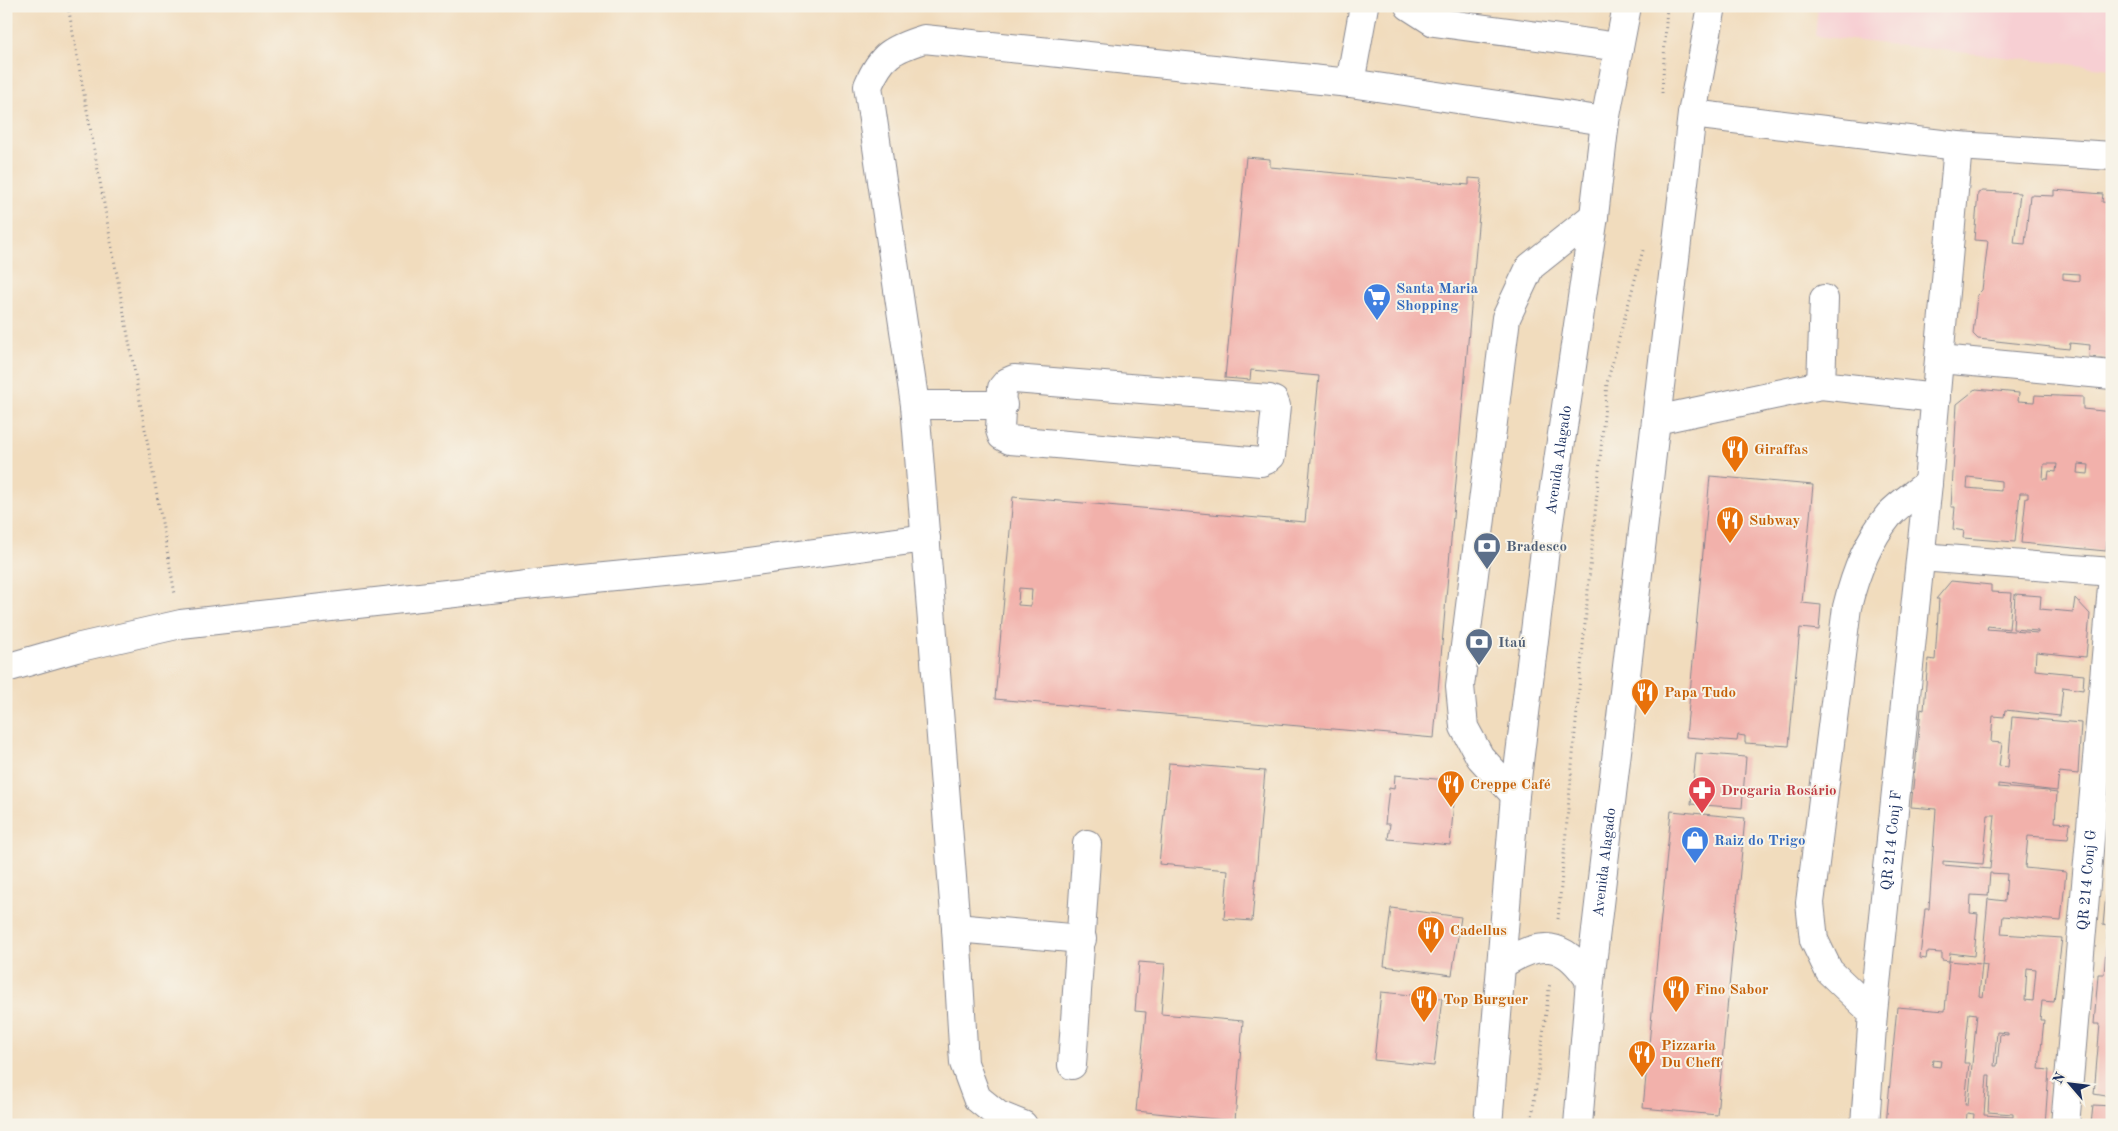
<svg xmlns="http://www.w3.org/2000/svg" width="2118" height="1131" font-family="'Old Standard TT',serif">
	<rect width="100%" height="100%" fill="#f7f3e8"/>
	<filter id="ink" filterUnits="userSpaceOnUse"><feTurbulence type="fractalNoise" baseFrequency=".02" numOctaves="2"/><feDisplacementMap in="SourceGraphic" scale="10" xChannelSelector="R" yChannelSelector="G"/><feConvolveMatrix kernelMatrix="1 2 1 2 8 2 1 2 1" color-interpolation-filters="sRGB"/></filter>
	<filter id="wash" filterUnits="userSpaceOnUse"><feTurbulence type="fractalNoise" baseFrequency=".0096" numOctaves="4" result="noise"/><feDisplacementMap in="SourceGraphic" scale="20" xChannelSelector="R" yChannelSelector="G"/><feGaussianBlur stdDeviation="1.12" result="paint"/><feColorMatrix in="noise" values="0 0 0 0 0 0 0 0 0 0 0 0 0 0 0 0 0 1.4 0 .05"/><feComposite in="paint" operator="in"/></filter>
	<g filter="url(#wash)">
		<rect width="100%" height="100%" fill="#f1dcbd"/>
		<polygon fill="#f7cfd3" points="1818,6 2112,6 2112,69 1815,36"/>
		<g id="blocks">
			<g fill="#f2b1ab" fill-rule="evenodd">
				<path d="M1246,157L1270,159V167L1469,185V178L1482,179L1434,738L995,699L1013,497L1305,522L1319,376L1251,370L1250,380L1225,378ZM1019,588L1032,589L1031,606L1018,605Z"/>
				<path d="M2054,190L2103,194L2102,202L2112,203V359L2089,357L2090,345L2070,343L2069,349L1978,339L1973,334L1977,295L1982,290L1988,241L1974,240L1978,193L1983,191L2020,193L2014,243L2025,244L2030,195L2054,196ZM2063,273L2079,274V281L2063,279Z"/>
				<path d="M1976,389L2019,393L2018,401L2034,402L2035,395L2083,397V409L2112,412V531H2108L2106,551L2021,543L2026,498H2028V493H2020L2015,542L1963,538L1964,531L1953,529L1955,507H1951L1957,404ZM2044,464H2057L2056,472L2049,471L2048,479H2043ZM2078,464L2089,465L2088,474L2077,473ZM1968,477L2001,481V491L1967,488Z"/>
				<polygon points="1710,476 1813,485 1802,603 1821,605 1819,630 1800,628 1789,746 1745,743 1745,736 1738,735 1737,741 1686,737"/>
				<path d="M1951,581L1991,585V592L2012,593L2009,629L1988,626L1987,629L2038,633V631L2013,629L2015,594L2041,596L2040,609L2073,612L2075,598L2090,614L2086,657L2036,652L2035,670L2084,675L2083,690L2063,687L2060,716L2005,710L2004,717L1993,716L1991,742L2002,743L1999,766L2008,767L2012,717L2081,723L2078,774L2059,772L2057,791L1998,784V787L2049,791V792L2057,793L2055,822L2070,823L2068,839L2028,836L2025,868L2066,872L2061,921L2003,916L2001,934L2062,938L2054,1002L2042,1001L2040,1020H2044L2039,1069L2049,1070L2045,1125H1973L1974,1114L1967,1113L1966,1125H1886L1897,1007L1945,1011L1949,961L1982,964L1979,996L1983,997L1987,965L1982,964L1988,899L2005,901L2007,874L1990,873L1988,896L1971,895L1970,913L1978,914L1974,956L1950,953L1949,961L1942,960V953L1927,952L1926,959L1920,958L1925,909H1929L1936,809L1911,807L1921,709L1924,710L1928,659L1935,660L1939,599H1936ZM1988,815H1995L1990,869L1943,865V861L1983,864ZM2027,968L2036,969L2033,1001L2025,1000ZM1969,1013L1977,1014L1968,1105H1965L1969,1063H1964ZM1997,1032L2008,1033V1035L2000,1034L1997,1066H1994ZM1933,1060L1941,1061L1940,1067L1932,1066ZM1987,1075H1990L1988,1112L2013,1114V1117L1984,1115Z"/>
				<polygon points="1696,753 1746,757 1742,808 1691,804"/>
				<polygon points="1169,763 1265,771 1252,921 1224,919 1228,870 1159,864"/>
				<polygon points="1395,775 1456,781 1450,845 1388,839 1390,824 1385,824 1389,788 1394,789"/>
				<polygon points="1671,811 1745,818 1717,1115 1643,1108"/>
				<polygon points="2110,854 2112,854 2112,1097 2094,1094 2100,1024 2094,1024 2098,975 2098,974 2104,974 2108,926 2103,925"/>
				<polygon points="1391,908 1461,917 1452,975 1384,966"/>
				<polygon points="1139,962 1165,964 1161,1014 1243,1021 1235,1121 1136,1111 1146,1012 1135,1011"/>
				<polygon points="1381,992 1442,998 1434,1066 1374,1060"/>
				<polygon points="2093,1105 2112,1106 2112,1125 2091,1125"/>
			</g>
		</g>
	</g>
	<g filter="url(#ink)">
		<use href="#blocks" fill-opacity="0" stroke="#86868e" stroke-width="1"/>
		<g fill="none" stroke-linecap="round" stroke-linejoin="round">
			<g stroke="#86868e" stroke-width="30">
				<g id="minor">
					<polyline points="1409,6 1434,22 1619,47"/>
					<polyline points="1350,83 1605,121"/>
					<polyline points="1692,114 1958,146 2112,156"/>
					<polyline points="1824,299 1821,385 1936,398"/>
					<polyline points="1940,359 2112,375"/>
					<polygon points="1014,379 1269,399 1274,401 1276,406 1271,456 1266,460 1261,462 1010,440 1002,436 1000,430 1002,388 1007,382"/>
					<polyline points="915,405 1003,405"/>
					<polyline points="1656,420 1821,385"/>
					<polyline points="1921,557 2112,572"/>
					<polyline points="6,668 76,648 181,624 544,583 726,565 926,538"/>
					<polyline points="1515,795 1480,757 1464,727 1460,686 1506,318 1530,267 1594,216"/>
					<polyline points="956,928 1082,939"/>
					<path d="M1873,1013L1829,971L1814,940L1810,903L1847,607C1855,574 1867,542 1889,515C1900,503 1916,493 1928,483"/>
					<polyline points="1072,1065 1087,844"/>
					<path d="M1023,1125L998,1115L977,1098L964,1063L956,928L915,405L868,86C881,55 892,49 924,39L1350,83L1364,6"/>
					<path id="s1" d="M1865,1125L1873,1013L1928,483L1958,146"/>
					<path id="s2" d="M2065,1125L2112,587"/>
				</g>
			</g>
			<g stroke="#86868e" stroke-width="30">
				<g id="major">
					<path d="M1501,965C1540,940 1564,940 1590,981"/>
					<path id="s3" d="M1488,1125L1515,795L1545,550L1594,216L1605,121L1627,6"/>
					<path id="s4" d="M1578,1125L1590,981L1692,114L1712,6"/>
				</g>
			</g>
			<g stroke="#86868e" stroke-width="3" stroke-dasharray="1 4" stroke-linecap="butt">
				<polyline points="68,6 175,594"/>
				<polyline points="1662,93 1667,6"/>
				<polyline points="1558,919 1607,383 1643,250"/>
				<polyline points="1531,1125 1550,982"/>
			</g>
			<use href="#minor" stroke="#fff" stroke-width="28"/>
			<use href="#major" stroke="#fff" stroke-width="28"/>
		</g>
	</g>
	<defs>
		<g id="supermarket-pin" transform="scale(1.4375)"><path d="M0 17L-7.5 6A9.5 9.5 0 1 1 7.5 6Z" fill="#3f7fe0" stroke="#f7f3e8"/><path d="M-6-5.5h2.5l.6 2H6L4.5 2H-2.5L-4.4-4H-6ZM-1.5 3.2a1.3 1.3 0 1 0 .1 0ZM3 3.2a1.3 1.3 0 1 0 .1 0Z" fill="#fff"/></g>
		<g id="restaurant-pin" transform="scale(1.4375)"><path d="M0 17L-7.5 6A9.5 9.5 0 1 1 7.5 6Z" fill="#e8710a" stroke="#f7f3e8"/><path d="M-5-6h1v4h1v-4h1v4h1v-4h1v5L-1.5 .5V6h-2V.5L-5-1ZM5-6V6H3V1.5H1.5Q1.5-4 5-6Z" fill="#fff"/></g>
		<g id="bank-pin" transform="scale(1.4375)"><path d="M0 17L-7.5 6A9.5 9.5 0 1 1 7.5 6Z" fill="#5c6f8a" stroke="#f7f3e8"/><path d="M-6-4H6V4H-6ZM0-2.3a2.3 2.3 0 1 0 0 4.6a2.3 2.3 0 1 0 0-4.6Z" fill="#fff"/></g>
		<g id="pharmacy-pin" transform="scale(1.4375)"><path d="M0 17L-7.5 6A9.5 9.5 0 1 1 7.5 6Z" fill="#e0444e" stroke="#f7f3e8"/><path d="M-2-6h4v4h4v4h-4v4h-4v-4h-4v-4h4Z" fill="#fff"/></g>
		<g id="shop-pin" transform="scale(1.4375)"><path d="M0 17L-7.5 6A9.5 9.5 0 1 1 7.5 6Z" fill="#3f7fe0" stroke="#f7f3e8"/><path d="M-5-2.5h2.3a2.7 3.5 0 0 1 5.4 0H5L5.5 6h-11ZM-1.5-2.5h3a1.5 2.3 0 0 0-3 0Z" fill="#fff"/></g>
	</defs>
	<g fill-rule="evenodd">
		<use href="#supermarket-pin" x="1377" y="297"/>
		<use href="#restaurant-pin" x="1735" y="449"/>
		<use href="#restaurant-pin" x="1730" y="520"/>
		<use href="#bank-pin" x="1487" y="546"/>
		<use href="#bank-pin" x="1479" y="642"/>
		<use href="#restaurant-pin" x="1645" y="692"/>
		<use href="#restaurant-pin" x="1451" y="784"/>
		<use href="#pharmacy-pin" x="1702" y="790"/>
		<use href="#shop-pin" x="1695" y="840"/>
		<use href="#restaurant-pin" x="1431" y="930"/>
		<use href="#restaurant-pin" x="1676" y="989"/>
		<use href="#restaurant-pin" x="1424" y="999"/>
		<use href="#restaurant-pin" x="1642" y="1054"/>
	</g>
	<g text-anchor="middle" stroke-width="4" stroke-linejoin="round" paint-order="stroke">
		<g font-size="15" font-weight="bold" fill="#366cbe" stroke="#f7f3e8" text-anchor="start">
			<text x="1396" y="293">Santa Maria<tspan x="1396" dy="17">Shopping</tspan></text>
			<text x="1714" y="845">Raiz do Trigo</text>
		</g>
		<g font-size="15" font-weight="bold" fill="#c56008" stroke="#f7f3e8" text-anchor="start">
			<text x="1754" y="454">Giraffas</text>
			<text x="1749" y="525">Subway</text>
			<text x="1664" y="697">Papa Tudo</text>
			<text x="1470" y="789">Creppe Café</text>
			<text x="1450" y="935">Cadellus</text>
			<text x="1695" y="994">Fino Sabor</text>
			<text x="1443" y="1004">Top Burguer</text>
			<text x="1661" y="1050">Pizzaria<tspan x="1661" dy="17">Du Cheff</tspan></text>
		</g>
		<g font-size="15" fill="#1b2f5e" stroke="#f7f3e8">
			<text dy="5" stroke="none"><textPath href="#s3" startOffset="669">Avenida Alagado</textPath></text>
			<text dy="5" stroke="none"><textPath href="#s1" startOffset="286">QR 214 Conj F</textPath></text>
			<text dy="5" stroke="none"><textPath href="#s4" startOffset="264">Avenida Alagado</textPath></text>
			<text dy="5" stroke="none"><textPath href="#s2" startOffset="246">QR 214 Conj G</textPath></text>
		</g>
		<g font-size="15" font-weight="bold" fill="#4e5e75" stroke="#f7f3e8" text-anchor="start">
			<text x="1506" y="551">Bradesco</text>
			<text x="1498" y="647">Itaú</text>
		</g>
		<g font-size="15" font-weight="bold" fill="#be3a42" stroke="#f7f3e8" text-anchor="start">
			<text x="1721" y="795">Drogaria Rosário</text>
		</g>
	</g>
	<rect width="2118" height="1131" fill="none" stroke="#f7f3e8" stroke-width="25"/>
	<g transform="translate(2070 1084) rotate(298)" stroke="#f7f3e8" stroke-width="4" paint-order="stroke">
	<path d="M0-4L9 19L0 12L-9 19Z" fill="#1b2f5e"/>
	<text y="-8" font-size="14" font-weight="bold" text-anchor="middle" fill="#1b2f5e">N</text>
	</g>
</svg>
